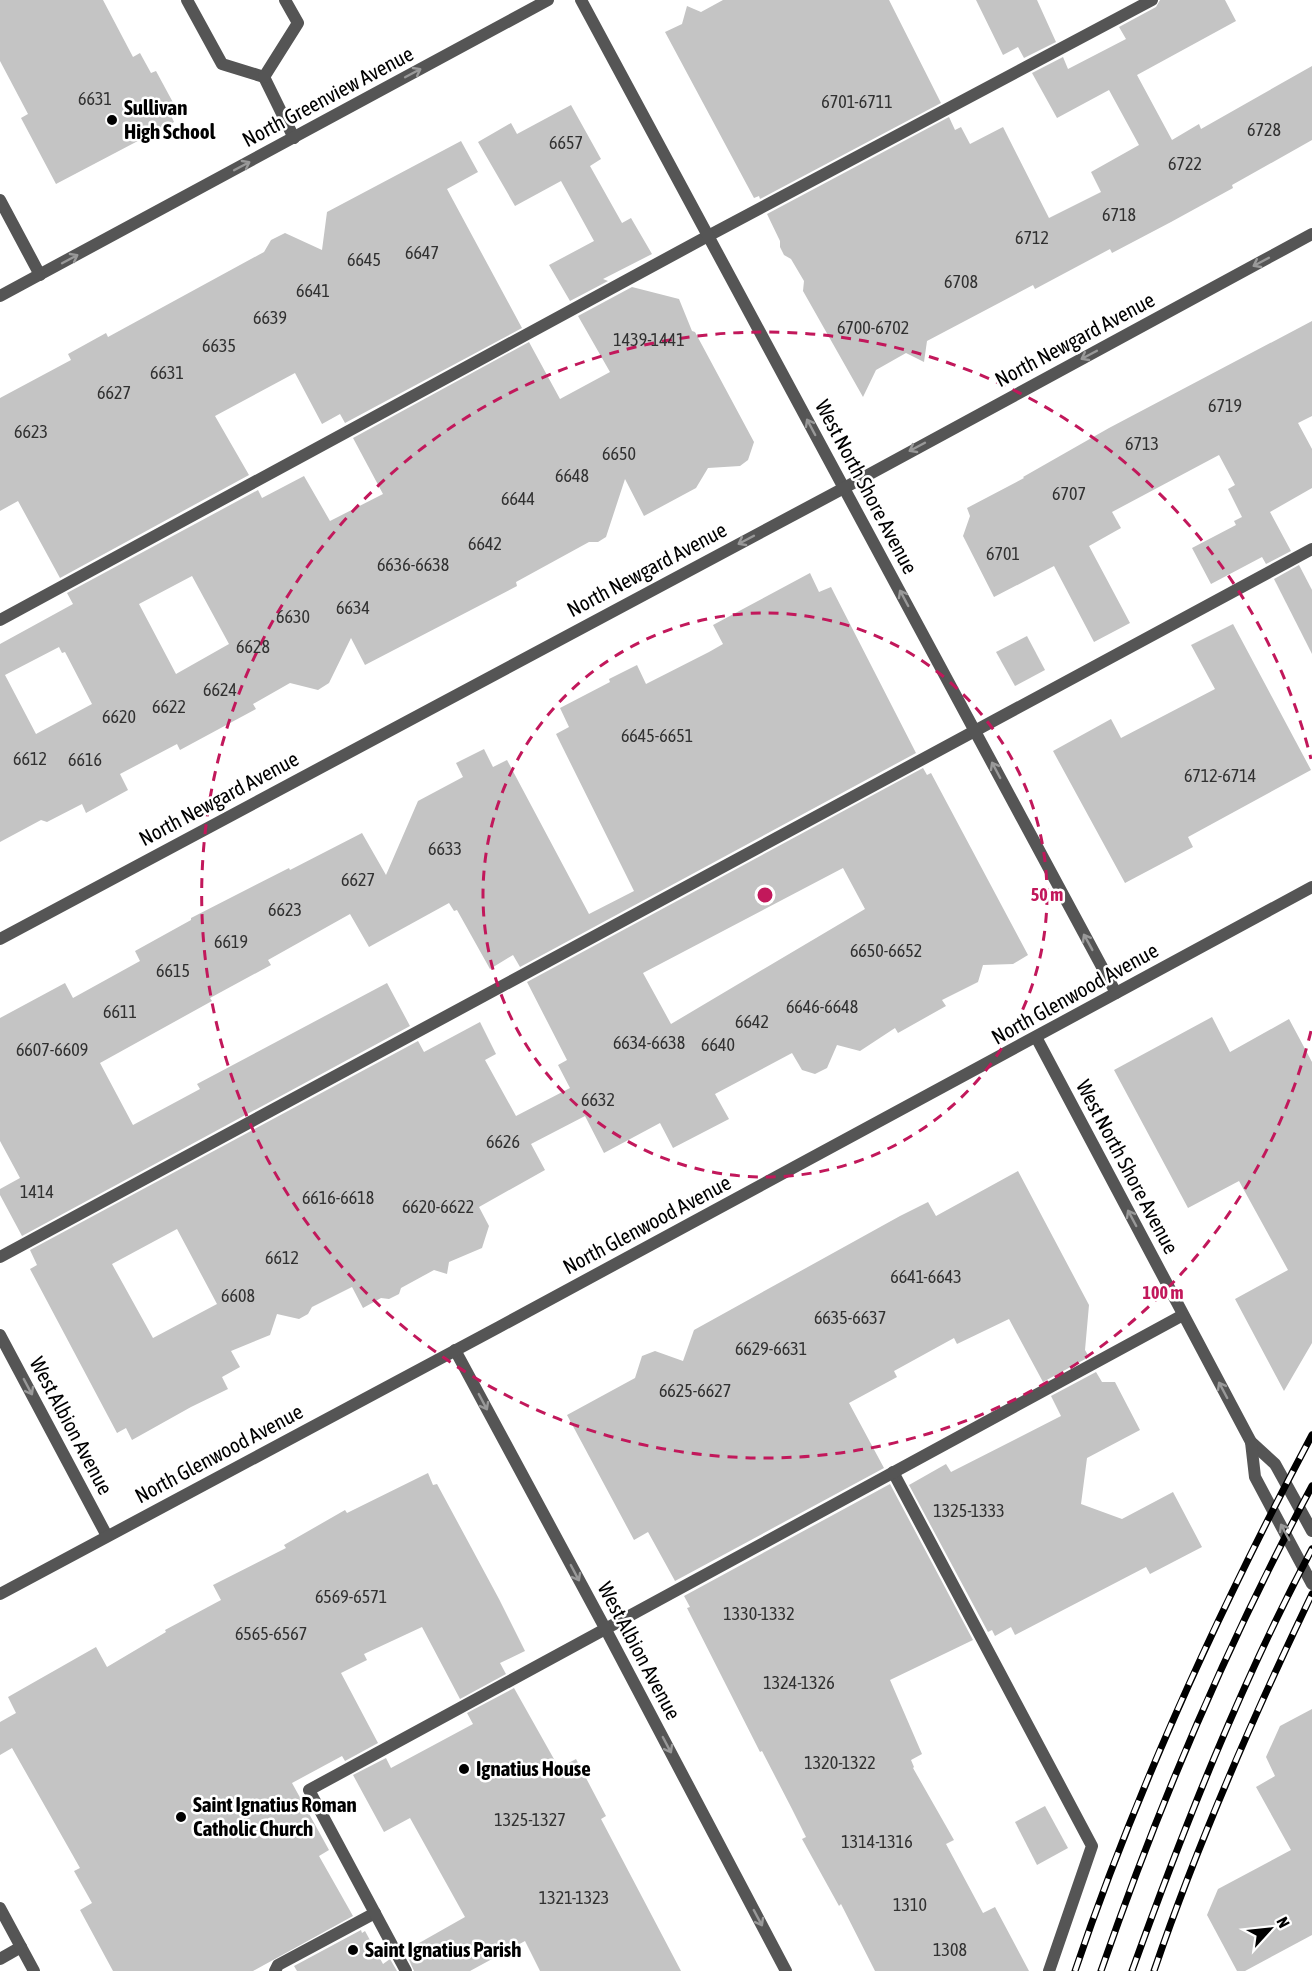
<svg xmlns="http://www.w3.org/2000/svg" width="1312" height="1971" font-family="'Asap Condensed',sans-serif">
	<rect width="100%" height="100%" fill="#fff"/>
	<g fill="#c4c4c4" fill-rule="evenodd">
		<polygon points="0,0 103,0 133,57 140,53 151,73 156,71 176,108 169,111 174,122 56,184 21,118 28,114 0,61"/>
		<polygon points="723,0 889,0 941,103 760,199 759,196 754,198 665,32 682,24 687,6 701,12"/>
		<polygon points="976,0 1037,0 1056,42 1024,58 1018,47 1003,55"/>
		<polygon points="1160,0 1225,0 1236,21 1137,75 1172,140 1199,124 1201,129 1312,66 1312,140 1232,185 1233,188 1171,222 1112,253 1110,249 1035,289 1033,285 927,341 924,362 906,353 876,370 863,397 803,291 804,281 791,259 784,255 780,247 780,241 767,214 949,117 955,130 961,127 970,144 1003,127 1049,218 1101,192 1091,172 1139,145 1109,90 1057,118 1032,73 1063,57 1068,69 1126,39 1119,27 1156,7"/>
		<polygon points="571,105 601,159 590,166 622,223 631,218 652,254 603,279 608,281 570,301 549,265 594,241 561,181 515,206 478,142 511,123 517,134"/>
		<polygon points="461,141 478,172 447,189 522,328 345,423 340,414 322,424 295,373 215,416 249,475 60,578 18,501 0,511 0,398 71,360 68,354 106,333 108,337 264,252 271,240 285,233 322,250 327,212"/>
		<path d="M632,287L679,299L692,331L695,332L754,442L748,460L740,466L708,468L696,488L644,516L625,479L606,537L598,542H589L516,582L517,586L365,665L351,638L329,683L318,690L290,683L253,704L256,709L180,750L177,744L120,774L128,790L86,813L82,804L47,822L41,820L0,842V644L73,604L67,593L258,490L262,498L304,476L330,521L383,494L353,438L529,342L560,399L610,372L578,316ZM192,576L229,644L176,674L139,604ZM59,647L62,653L65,652L92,704L36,734L5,675Z"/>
		<polygon points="1312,321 1312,416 1298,423 1312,449 1312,488 1270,512 1291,551 1266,564 1262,557 1211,584 1192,548 1236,525 1234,521 1242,517 1228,489 1235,485 1219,455 1112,512 1121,528 1089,546 1130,623 1094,642 1054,566 994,597 963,536 970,516 967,508 1024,478 1023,477 1109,428"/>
		<polygon points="1299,565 1312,590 1312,654 1274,579"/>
		<polygon points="810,573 819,592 831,587 916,753 520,967 513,955 490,969 457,910 454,911 449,903 369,947 350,914 268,960 271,965 210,998 212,1001 100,1063 133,1125 200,1089 197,1084 387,983 410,1026 22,1236 0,1195 0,1189 20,1178 0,1141 0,1018 65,983 73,998 140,961 135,951 191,920 191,918 289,868 290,870 362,833 386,875 418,801 463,777 456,763 484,749 493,767 507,760 589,914 634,891 556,734 569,727 560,708 610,682 609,679 637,665 646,684 709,652 723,644 713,625"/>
		<polygon points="1233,624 1311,770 1188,837 1193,847 1125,883 1053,751 1111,719 1121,738 1215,689 1191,645"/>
		<polygon points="1027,636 1045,670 1015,686 996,652"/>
		<path d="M923,768L927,775L931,773L1028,955L1013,964L983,965L978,982L942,1000L946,1006L898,1033L895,1028L860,1051L837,1045L827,1068L815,1074L802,1070L792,1053L715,1094L729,1119L673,1148L660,1123L604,1153L585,1116L531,1144L545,1170L479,1207L489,1226L482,1248L449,1262L447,1274L434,1270L401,1288L399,1294L389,1299L381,1298L363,1308L352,1287L312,1307L308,1314L299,1319L277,1314L270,1335L231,1351L240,1367L222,1377L228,1389L191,1407L132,1440L126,1428L117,1433L30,1269L37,1265L30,1250L418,1041L424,1052L480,1022L496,1054L485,1060L516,1116L570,1088L558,1065L567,1060L527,982ZM843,868L865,909L671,1024L643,973ZM177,1229L217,1304L153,1338L112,1264Z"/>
		<polygon points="1212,1017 1230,1052 1289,1019 1312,1062 1312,1343 1284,1391 1235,1299 1288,1270 1239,1181 1188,1208 1114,1070"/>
		<polygon points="1018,1171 1089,1305 1085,1350 1089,1357 1043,1382 1009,1319 957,1344 954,1338 894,1371 897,1377 849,1403 884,1468 675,1581 648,1532 634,1540 567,1415 635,1378 642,1356 655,1351 683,1361 694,1330 900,1216 928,1202 936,1216"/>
		<polygon points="1096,1372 1102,1382 1115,1382 1140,1430 1087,1458 1081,1504 1122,1519 1173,1492 1202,1547 1150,1574 1146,1567 1015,1635 1011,1627 995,1636 992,1630 988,1632 909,1485 946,1464 951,1472 1061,1416 1051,1396"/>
		<polygon points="428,1473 433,1485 437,1484 499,1599 525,1651 500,1663 506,1674 460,1699 422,1627 364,1654 367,1660 341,1673 378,1743 345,1761 342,1756 292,1783 329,1850 319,1856 353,1916 253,1971 113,1971 80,1910 92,1903 74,1871 80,1868 12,1748 0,1755 0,1722 16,1713 8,1697 96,1647 107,1667 166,1632 165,1630 221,1600 213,1585 286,1548 284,1545 345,1510 347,1513"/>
		<polygon points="890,1484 973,1640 890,1680 922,1754 911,1760 914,1767 913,1768 954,1840 946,1844 983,1913 995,1907 1029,1971 875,1971 841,1904 839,1906 802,1839 806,1837 792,1809 762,1751 760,1752 687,1608 690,1607 684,1596"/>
		<polygon points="514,1688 559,1768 576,1759 606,1816 601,1819 681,1971 540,1971 525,1941 470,1971 414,1971 405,1951 465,1917 410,1818 384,1832 353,1775 386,1758 391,1768 473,1724 467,1713"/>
		<polygon points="1312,1709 1312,1935 1245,1971 1237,1971 1207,1915 1218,1889 1291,1850 1256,1787 1275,1776 1266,1757 1280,1726"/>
		<polygon points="1045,1806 1068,1848 1037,1865 1015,1822"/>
		<polygon points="361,1930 362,1933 365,1931 383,1964 390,1959 397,1971 297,1971 294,1966"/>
	</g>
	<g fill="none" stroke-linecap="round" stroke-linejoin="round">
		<g stroke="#555" stroke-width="12">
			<polyline points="187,0 222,64 264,77 294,138"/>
			<polyline points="264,77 298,23 285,0"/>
			<polyline points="0,200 40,275"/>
			<polyline points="0,620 708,236 1152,0"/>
			<polyline points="0,1257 1312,549"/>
			<polyline points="893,1472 1092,1846 1049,1971"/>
			<polyline points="0,1959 21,1947"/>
			<polyline points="275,1971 278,1965 375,1913"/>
			<polyline points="406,1971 309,1790 1183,1315"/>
		</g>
		<g stroke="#555" stroke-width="12">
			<polyline points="581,0 1116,993"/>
			<polyline points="0,296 548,0"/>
			<polyline points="0,939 844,488 1312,234"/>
			<polyline points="1036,1037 1251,1442 1275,1464 1312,1531"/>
			<polyline points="0,1335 107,1536"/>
			<polyline points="455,1350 605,1628 786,1971"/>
			<polyline points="1251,1442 1255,1477 1312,1584"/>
			<polyline points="0,1594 499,1327 1312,887"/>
			<polyline points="0,1908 34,1971"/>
		</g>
		<g stroke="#000" stroke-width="7">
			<g id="rail">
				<path d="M1075,1971C1138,1785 1220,1608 1312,1435"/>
				<path d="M1101,1971C1159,1804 1228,1642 1312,1486"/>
				<path d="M1132,1971C1184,1827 1240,1685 1312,1549"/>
				<path d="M1154,1971C1198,1842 1253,1717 1312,1594"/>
			</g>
		</g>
		<use href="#rail" stroke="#fff" stroke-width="4.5" stroke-dasharray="14" stroke-linecap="butt"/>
	</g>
	<defs><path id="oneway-shaft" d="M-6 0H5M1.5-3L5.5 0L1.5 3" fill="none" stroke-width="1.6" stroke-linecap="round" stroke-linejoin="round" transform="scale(1.5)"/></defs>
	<g stroke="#999">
		<use href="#oneway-shaft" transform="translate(413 73) rotate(-28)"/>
		<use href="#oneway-shaft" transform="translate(242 166) rotate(-28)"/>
		<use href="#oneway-shaft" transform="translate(70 259) rotate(-28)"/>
		<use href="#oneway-shaft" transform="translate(1261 262) rotate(152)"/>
		<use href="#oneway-shaft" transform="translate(1089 355) rotate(152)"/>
		<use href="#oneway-shaft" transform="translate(811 427) rotate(-118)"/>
		<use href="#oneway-shaft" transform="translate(917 447) rotate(152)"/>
		<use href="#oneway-shaft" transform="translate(746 540) rotate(152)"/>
		<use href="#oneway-shaft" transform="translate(904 598) rotate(-118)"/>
		<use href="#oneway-shaft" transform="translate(996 770) rotate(-118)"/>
		<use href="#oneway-shaft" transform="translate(1088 942) rotate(-119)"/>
		<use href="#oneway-shaft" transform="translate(1132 1218) rotate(-118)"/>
		<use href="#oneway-shaft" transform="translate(28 1387) rotate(62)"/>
		<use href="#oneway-shaft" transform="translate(1223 1390) rotate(-118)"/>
		<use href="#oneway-shaft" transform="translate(483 1402) rotate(62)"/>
		<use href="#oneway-shaft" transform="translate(1285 1532) rotate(-118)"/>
		<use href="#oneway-shaft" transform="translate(575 1573) rotate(62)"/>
		<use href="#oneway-shaft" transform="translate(667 1745) rotate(62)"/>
		<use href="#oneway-shaft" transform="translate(758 1918) rotate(62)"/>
	</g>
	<g fill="none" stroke="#c2185b" stroke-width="3" stroke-dasharray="10 8">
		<circle cx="765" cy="895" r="282"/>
		<path d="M1311 1031A563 563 0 1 1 1311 759"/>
	</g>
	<g fill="#000" stroke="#fff" stroke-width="2">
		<circle cx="112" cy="120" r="6"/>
		<circle cx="464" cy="1769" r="6"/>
		<circle cx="181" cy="1817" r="6"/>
		<circle cx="353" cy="1950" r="6"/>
	</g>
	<g text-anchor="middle" stroke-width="5" stroke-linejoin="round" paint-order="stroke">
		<g font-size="18" fill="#313131">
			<text x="95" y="105">6631</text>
			<text x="857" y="108">6701-6711</text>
			<text x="1264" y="136">6728</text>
			<text x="566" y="149">6657</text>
			<text x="1185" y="170">6722</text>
			<text x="1119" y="221">6718</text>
			<text x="1032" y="244">6712</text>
			<text x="422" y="259">6647</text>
			<text x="364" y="266">6645</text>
			<text x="961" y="288">6708</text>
			<text x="313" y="297">6641</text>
			<text x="270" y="324">6639</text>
			<text x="873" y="334">6700-6702</text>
			<text x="649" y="346">1439-1441</text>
			<text x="219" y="352">6635</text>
			<text x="167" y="379">6631</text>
			<text x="114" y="399">6627</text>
			<text x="1225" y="412">6719</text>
			<text x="31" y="438">6623</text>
			<text x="1142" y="450">6713</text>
			<text x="619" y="460">6650</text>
			<text x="572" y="482">6648</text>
			<text x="1069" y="500">6707</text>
			<text x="518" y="505">6644</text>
			<text x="485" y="550">6642</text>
			<text x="1003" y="560">6701</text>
			<text x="413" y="571">6636-6638</text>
			<text x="353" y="614">6634</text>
			<text x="293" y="623">6630</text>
			<text x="253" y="653">6628</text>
			<text x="220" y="696">6624</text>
			<text x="169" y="713">6622</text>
			<text x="119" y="723">6620</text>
			<text x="657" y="742">6645-6651</text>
			<text x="30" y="765">6612</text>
			<text x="85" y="766">6616</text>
			<text x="1220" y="782">6712-6714</text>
			<text x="445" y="855">6633</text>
			<text x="358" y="886">6627</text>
			<text x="285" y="916">6623</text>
			<text x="231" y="948">6619</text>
			<text x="886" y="957">6650-6652</text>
			<text x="173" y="977">6615</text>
			<text x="822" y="1013">6646-6648</text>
			<text x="120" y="1018">6611</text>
			<text x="752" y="1028">6642</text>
			<text x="649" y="1049">6634-6638</text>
			<text x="718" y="1051">6640</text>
			<text x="52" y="1056">6607-6609</text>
			<text x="598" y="1106">6632</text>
			<text x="503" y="1148">6626</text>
			<text x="37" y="1198">1414</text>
			<text x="338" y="1204">6616-6618</text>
			<text x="438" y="1213">6620-6622</text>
			<text x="282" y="1264">6612</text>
			<text x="926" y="1283">6641-6643</text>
			<text x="238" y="1302">6608</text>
			<text x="850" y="1324">6635-6637</text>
			<text x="771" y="1355">6629-6631</text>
			<text x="695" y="1397">6625-6627</text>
			<text x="969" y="1517">1325-1333</text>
			<text x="351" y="1603">6569-6571</text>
			<text x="759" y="1620">1330-1332</text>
			<text x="271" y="1640">6565-6567</text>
			<text x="799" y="1689">1324-1326</text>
			<text x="840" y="1769">1320-1322</text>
			<text x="530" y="1826">1325-1327</text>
			<text x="877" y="1848">1314-1316</text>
			<text x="574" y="1904">1321-1323</text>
			<text x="910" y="1911">1310</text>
			<text x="950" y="1956">1308</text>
		</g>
		<g font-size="21" fill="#000" stroke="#fff">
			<text transform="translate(328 97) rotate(-28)" y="7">North Greenview Avenue</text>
			<text transform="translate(1075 340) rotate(-28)" y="7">North Newgard Avenue</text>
			<text transform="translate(866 487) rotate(62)" y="7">West North Shore Avenue</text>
			<text transform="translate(647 570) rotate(-28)" y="7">North Newgard Avenue</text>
			<text transform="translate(219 799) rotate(-28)" y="7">North Newgard Avenue</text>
			<text transform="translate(1075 994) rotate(-29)" y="7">North Glenwood Avenue</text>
			<text transform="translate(1127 1167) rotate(62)" y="7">West North Shore Avenue</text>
			<text transform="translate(647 1225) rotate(-28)" y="7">North Glenwood Avenue</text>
			<text transform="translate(71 1426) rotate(62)" y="7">West Albion Avenue</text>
			<text transform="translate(219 1454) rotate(-28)" y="7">North Glenwood Avenue</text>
			<text transform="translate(639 1651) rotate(62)" y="7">West Albion Avenue</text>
		</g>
		<g font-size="21" font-weight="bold" fill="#000" stroke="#fff" text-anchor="start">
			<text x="124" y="115">Sullivan<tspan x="124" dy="24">High School</tspan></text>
			<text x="476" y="1776">Ignatius House</text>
			<text x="193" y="1812">Saint Ignatius Roman<tspan x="193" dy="24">Catholic Church</tspan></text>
			<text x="365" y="1957">Saint Ignatius Parish</text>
		</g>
	</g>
	<circle cx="765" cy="895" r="9" fill="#c2185b" stroke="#fff" stroke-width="3"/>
	<g font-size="18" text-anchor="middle" font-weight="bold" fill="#c2185b" stroke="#fff" stroke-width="5" stroke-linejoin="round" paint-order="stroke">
		<text x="1047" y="901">50 m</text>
		<text x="1163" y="1299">100 m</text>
	</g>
	<g transform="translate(1270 1929) rotate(63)" stroke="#ffffff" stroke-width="4.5" paint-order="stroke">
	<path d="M0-4.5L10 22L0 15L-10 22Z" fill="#000000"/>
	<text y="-9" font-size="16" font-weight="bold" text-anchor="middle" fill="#000000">N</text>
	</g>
</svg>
